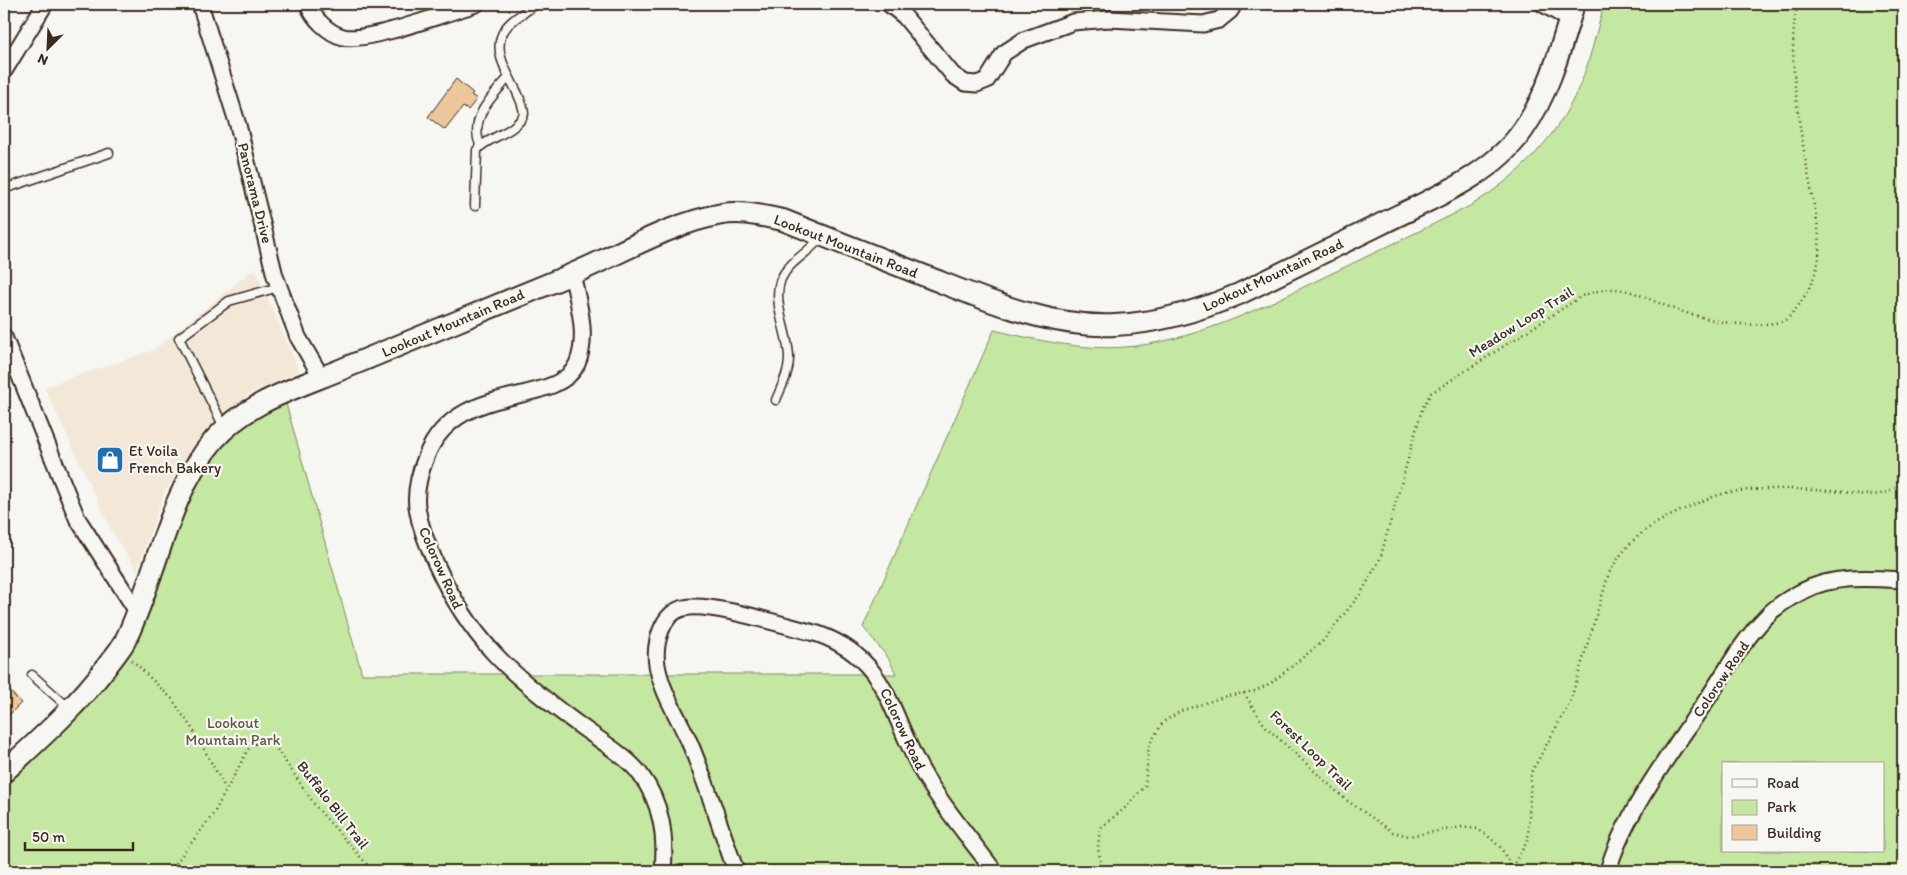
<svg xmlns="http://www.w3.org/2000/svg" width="1907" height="875" font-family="Itim,sans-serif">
	<rect width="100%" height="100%" fill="#f6f6f2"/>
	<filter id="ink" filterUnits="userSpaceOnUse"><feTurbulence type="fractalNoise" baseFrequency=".02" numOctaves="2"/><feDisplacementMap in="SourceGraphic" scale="10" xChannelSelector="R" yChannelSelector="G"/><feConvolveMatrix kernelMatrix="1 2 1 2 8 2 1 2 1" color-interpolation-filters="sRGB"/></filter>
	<g filter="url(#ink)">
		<polygon fill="#f3e8d8" points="255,268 299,371 248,395 208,432 165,491 137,570 114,536 44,387 154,350"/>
		<path fill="#c4e7a1" stroke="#808860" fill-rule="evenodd" d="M1604,4H1903V871H4V775L113,660L200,467L239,422L283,393L362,674H896L889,659L863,627L994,330C1041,341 1088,352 1136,346C1203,337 1261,308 1320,279C1370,255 1420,231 1470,206C1526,172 1568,126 1588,63C1594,43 1599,23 1604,4ZM1723,764H1883V851H1723Z"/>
		<g fill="#ecc79c" stroke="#3b2a1e">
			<polygon points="456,79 473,93 471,95 477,99 468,110 463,107 445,130 428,117"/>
			<polygon points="4,685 21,703 4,720"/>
		</g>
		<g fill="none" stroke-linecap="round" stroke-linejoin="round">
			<g stroke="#3b2a1e" stroke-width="11">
				<g id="lane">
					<path d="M480,145C469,117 492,97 509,77"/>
					<polyline points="4,189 109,153"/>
					<path d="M475,206L477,150C485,138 516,133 524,114C522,87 486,57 505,29C512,18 526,13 535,4"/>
					<path d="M776,400C781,387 789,374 789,359C790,336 771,303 781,279C789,261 809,253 821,237"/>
					<polyline points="224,427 179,338 229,301 279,287"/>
					<polyline points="32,675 69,708"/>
				</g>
			</g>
			<g stroke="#3b2a1e" stroke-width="19">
				<g id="street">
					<polyline points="200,4 238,125 275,276 298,337 322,378"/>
					<path d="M308,4C313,18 328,33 343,37C366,43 449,12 476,4"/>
					<polyline points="889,4 904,16 953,75 965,83 977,84 987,80 1004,53 1024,40 1073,22 1109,19 1203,24 1219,20 1230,11 1234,4"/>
					<polyline points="1543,4 1569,19"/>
					<polyline points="4,71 45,4"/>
					<path d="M572,274C578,301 589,337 577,364C556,409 456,379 426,457C420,472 415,491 417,507C420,528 428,545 436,564C470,639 510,674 575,722C593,736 627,756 640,774C662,803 666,836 663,871"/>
					<polyline points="4,337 77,518 138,613"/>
					<path d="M736,871C721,830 708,787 691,746C680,719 662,694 657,665C654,645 661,613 684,608C708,601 789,627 818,634C892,660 890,720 926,778C946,811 972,841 994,871"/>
					<path d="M1608,871C1623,815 1673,750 1706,701C1725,673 1742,641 1766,617C1776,606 1789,598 1803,591C1833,575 1870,578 1903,580"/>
				</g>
			</g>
			<g stroke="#3b2a1e" stroke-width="24">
				<path id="secondary" d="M4,772C41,738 77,706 107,666C113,658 120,650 125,641C156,578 168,493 214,440C249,400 300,387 347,367C421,336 496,306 570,275C620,254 668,224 722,214C743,211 763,216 783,220C830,239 877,257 925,276C984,299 1049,328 1115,325C1158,323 1199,311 1239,294C1286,271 1332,248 1379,225C1428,200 1491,177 1523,130C1549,93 1561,47 1574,4"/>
			</g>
			<g stroke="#3b2a1e" stroke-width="2.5" stroke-dasharray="1 4" stroke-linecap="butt">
				<polyline points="132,660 172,699 195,733 227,791"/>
				<polyline points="1244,693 1265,726 1346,800 1380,823 1393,832 1409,836 1462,827 1477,829 1487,835 1501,848 1512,867 1512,871"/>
				<path d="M1512,867L1528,840L1531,773L1570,702L1609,573C1630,536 1651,524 1689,507C1703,501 1717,494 1732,492C1764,487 1798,489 1831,491C1860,492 1876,503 1903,483"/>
				<polyline points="170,871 214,813 251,744 265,743 274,745 317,808 373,871"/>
				<path d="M1102,871L1098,847L1100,828L1124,809L1145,786L1149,745L1163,722L1183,710L1227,696L1255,691L1271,683L1322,642L1361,593L1380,559L1422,409L1431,393L1582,296C1621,281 1632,293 1669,307C1704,320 1747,330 1784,321C1800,310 1818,275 1819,256C1821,232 1814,207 1810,184C1801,137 1785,49 1798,4"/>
			</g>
			<use href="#lane" stroke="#f6f6f2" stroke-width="8"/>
			<use href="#street" stroke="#f6f6f2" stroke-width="15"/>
			<use href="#secondary" stroke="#f6f6f2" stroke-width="20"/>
		</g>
	</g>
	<defs>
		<g id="shop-square" transform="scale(1.4375)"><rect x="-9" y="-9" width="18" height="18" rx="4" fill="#1f6fb2" stroke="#f6f6f2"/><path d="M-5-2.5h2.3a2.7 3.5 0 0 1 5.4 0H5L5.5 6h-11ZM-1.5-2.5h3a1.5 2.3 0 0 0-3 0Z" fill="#fff"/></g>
	</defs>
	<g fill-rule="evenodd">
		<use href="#shop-square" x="110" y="460"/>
	</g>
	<g text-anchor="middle" stroke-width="4.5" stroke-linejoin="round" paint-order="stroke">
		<g font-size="15" fill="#3b2a1e" stroke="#f6f6f2">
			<text transform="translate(255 193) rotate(76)" y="5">Panorama Drive</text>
			<text transform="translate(846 246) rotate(21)" y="5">Lookout Mountain Road</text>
			<text transform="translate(1273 275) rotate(-25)" y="5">Lookout Mountain Road</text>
			<text transform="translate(1521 322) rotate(-32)" y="5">Meadow Loop Trail</text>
			<text transform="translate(453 323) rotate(-23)" y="5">Lookout Mountain Road</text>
			<text transform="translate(441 568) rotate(66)" y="5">Colorow Road</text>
			<text transform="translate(1721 679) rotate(-56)" y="5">Colorow Road</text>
			<text transform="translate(903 729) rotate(65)" y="5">Colorow Road</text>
			<text transform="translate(1311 750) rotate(44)" y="5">Forest Loop Trail</text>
			<text transform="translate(333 805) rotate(52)" y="5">Buffalo Bill Trail</text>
		</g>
		<g font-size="15" fill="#3b2a1e" stroke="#f6f6f2" text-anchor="start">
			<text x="129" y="456">Et Voila<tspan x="129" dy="17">French Bakery</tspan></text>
		</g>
		<g font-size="15" fill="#5d593f" stroke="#f6f6f2">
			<text x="233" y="728">Lookout<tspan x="233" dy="17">Mountain Park</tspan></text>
		</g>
	</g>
	<rect width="1907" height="875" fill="none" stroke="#f6f6f2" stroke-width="20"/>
	<rect x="10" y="10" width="1887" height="855" fill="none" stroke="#3b2a1e" stroke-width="2" filter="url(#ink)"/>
	<rect x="1722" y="762" width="162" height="90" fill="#f6f6f2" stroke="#aba49d"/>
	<rect x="1732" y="779" width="25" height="8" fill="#f6f6f2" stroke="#aba49d"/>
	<text x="1767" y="788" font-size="15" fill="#3b2a1e">Road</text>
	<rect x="1732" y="800" width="25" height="15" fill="#c4e7a1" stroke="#aba49d"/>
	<text x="1767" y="812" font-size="15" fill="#3b2a1e">Park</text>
	<rect x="1732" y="825" width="25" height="15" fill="#ecc79c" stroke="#aba49d"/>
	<text x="1767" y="838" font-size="15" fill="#3b2a1e">Building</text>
	<g transform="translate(48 48) rotate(204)" stroke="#f6f6f2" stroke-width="4" paint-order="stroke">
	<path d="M0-4L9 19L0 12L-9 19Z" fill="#3b2a1e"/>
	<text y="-8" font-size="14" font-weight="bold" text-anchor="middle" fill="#3b2a1e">N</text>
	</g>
	<path d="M25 842v8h108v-8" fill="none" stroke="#3b2a1e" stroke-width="2.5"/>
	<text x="32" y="842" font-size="15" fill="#3b2a1e" stroke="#f6f6f2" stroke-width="4" paint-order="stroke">50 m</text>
</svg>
